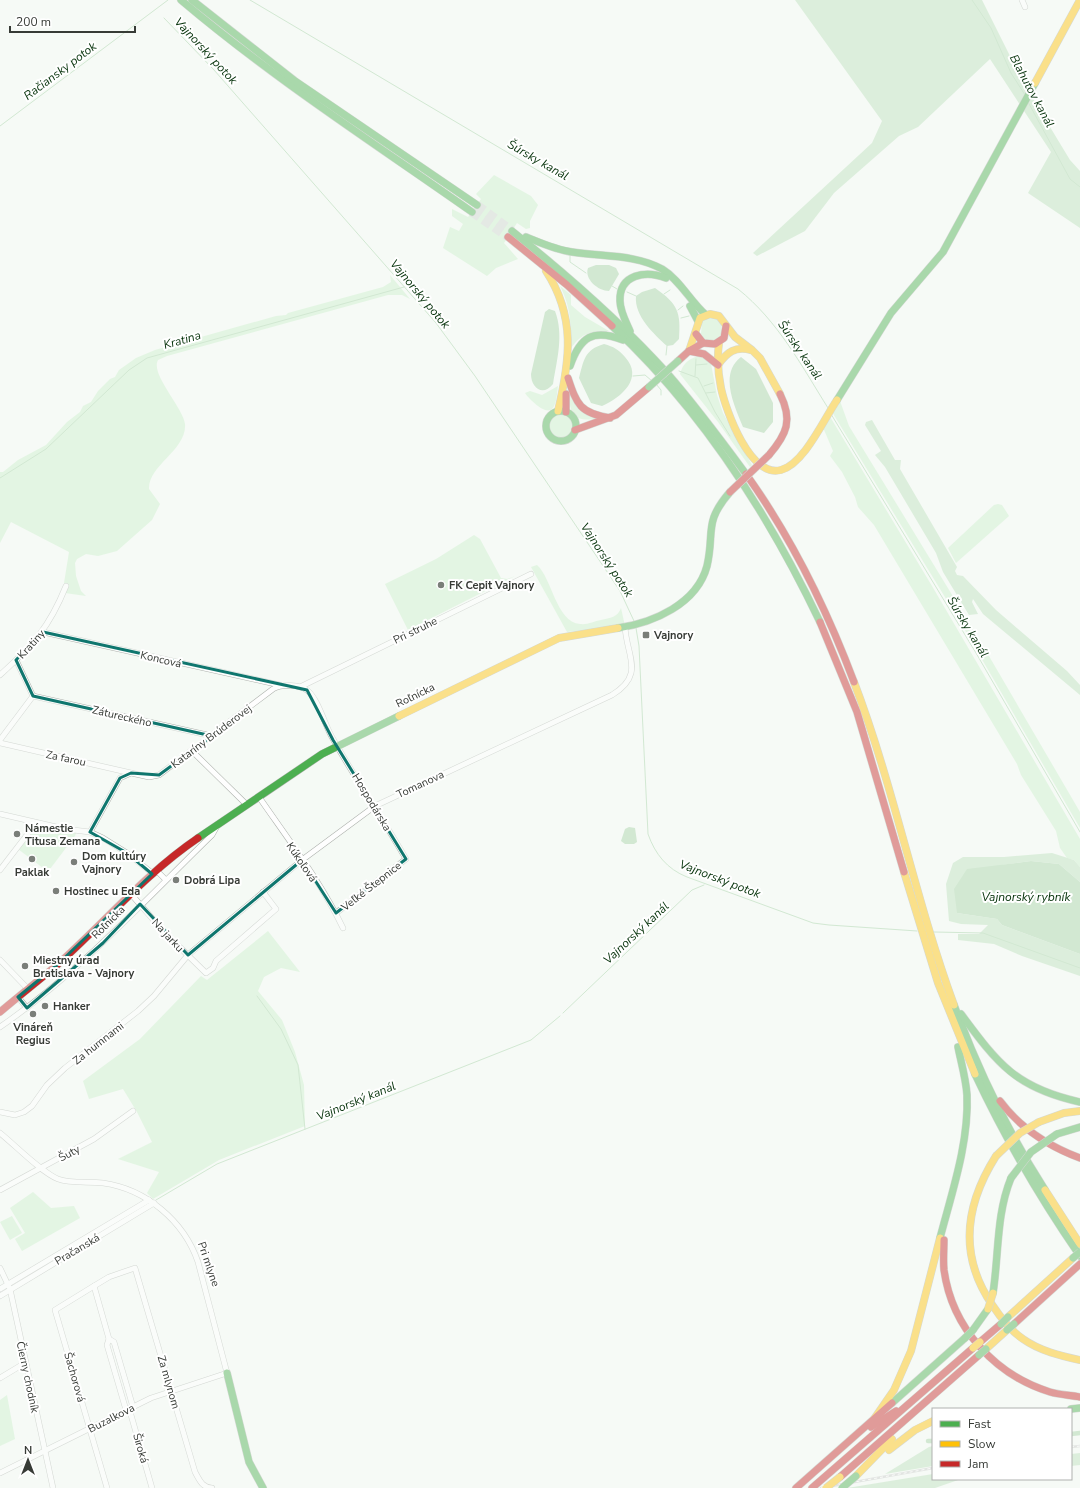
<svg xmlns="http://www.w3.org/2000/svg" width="1080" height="1488" font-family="'Nunito Sans',sans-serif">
	<rect width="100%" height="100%" fill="#f5faf5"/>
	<g fill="#ccf0cc">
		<polygon points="494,175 531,196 538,205 530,221 530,228 526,229 517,223 504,243 518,259 496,268 487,276 443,248 450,227 459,231 463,224 452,216 452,209 468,217 481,199 476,194"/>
		<path d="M390,275L410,299L402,295H388L167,356L158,360C150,374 183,407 185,424C187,450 148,465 149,489L160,504L152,520L117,551L98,556L86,554L77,559L75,563L76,576L81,591L86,596L65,593L68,586L64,583L69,552L11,522L0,543V472H3L18,460L46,445L67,422L80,412L83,406L91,402L98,391L110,379L115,377L119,370L136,358L155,350L276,316L286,315L288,313L383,287L391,282Z"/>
		<path d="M560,286L571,295V305L585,317L609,331C590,332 583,332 571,348C571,324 571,308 560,286Z"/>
		<polygon points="708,317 716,318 721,323 722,334 717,340 706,341 701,334 702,321"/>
		<path d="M698,356L704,358L711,364L717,395L723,413L752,465L750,467L718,422L680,374C683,364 687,360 698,356Z"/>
		<path d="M558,386C557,392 557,402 553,408C547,417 529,399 525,393L530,391L542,395Z"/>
		<path d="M569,394L597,419C574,421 570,417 569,394Z"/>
		<polygon points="840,401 849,426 979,639 1080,812 1080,828 962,625 832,412"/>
		<circle cx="561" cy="426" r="12"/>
		<polygon points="829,415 932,586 1080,839 1080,867 1074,860 1067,858 1060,848 1056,831 1021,775 1017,764 874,525 858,507 855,497 842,472 830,456 833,451 822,425"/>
		<polygon points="998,504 1002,505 1009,516 956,563 948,548 994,505"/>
		<polygon points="474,535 480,539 501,578 507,579 515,576 408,630 385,584 436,559"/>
		<path d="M537,565C552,578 556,622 580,624C588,625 594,621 601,620C610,618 618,617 621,608L625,626L567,632L531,567Z"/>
		<polygon points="39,825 76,833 75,836 50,869 47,871 18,849 36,826"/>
		<polygon points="268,931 300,972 281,968 264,977 258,991 282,1020 295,1052 304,1085 305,1126 219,1160 153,1199 147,1193 159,1172 118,1159 152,1142 137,1112 123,1089 89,1099 83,1081 140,1039 201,976 207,980"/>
		<polygon points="33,1192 51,1208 74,1206 80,1218 22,1251 15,1239 25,1233 10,1208"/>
		<polygon points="12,1216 22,1233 10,1240 0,1222"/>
		<polygon points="7,1395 15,1439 0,1446 0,1400"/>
	</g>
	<g fill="#bde1bd">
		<polygon points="795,0 982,0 1024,84 1070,160 1080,171 1080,228 1028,193 1051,152 990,59 918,127 899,136 834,193 805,231 757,256 753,253 872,143 882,121"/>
		<polygon points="872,420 895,460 901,460 900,469 957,567 955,571 957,575 963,576 996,610 1067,671 1080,685 1080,695 983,614 973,599 972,602 978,614 969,615 943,572 936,553 885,467 875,455 881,451 865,425 866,422"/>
		<polygon points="1052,853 1074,860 1080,867 1080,882 1059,864 1031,861 1002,865 957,913 997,919 1002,925 1080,954 1080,976 1022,956 994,944 958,940 958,934 979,934 988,925 961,924 949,921 946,884 953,863 963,857 1004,857"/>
		<polygon points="933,1446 933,1466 885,1474 929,1447"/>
		<polygon points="1080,1453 1080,1465 1071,1466 1071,1454"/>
		<polygon points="933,1474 933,1479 961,1479 935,1488 847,1488"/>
	</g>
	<g fill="#a6d2a7">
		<path d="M596,265H609L616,268L619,274L609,291C598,291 584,279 588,268Z"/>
		<path d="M655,288C678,304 681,312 679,339L673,345L667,346C654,334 634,316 636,296L642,292Z"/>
		<path d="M549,309L555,311C564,335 557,359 553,384C543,397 531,388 531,374L545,312Z"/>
		<path d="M604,344C614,347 618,349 625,357C644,378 622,397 602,406L591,403L579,378C584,360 584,350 604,344Z"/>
		<path d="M741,357L756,369L773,403V422L764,433L743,427C734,405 719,374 741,357Z"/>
		<polygon points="629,827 635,828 637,842 634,844 625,844 621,841 625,829"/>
		<polygon points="1031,861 1059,864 1080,882 1080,954 1002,925 997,919 957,913 954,889 967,869"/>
	</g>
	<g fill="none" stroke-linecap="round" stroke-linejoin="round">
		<g stroke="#a6d2a7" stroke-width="1">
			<path d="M250,0L738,289C778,321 801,365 828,408"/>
			<polyline points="972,0 991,28 1011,73 1025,95"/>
			<polyline points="164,18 214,70 436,323 475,376 620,591 634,621"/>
			<polyline points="1028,102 1070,179 1080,187"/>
			<polyline points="0,126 168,0"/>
			<polyline points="570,256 570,262 586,273"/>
			<polyline points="612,286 617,289"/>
			<polyline points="627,292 636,296"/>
			<polyline points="664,294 670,290"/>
			<polyline points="678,310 683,306"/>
			<polyline points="681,318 689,316"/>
			<polyline points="666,355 667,346"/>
			<polyline points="696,365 707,364"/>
			<polyline points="679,371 698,378 715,412 730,436"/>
			<polyline points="633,376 645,375 652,381"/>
			<polyline points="695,376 696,359"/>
			<polyline points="656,384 661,390 661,395"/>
			<polyline points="704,386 713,383"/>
			<polyline points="706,393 715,392"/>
			<polyline points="831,414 976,653 1080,832"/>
			<polyline points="0,478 46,449 129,370 147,358 404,287"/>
			<path d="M636,628L639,646L648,834C655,854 667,869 687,877L813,923L829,925L917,931"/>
			<polyline points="934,932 983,933 1080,968"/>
			<polyline points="257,996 281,1029 298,1065 305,1129"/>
			<polyline points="563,1013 692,890 704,885"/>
			<polyline points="156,1200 217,1164 531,1040 560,1016"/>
		</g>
		<g stroke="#a6d2a7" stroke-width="4.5">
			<polyline points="1071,1434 1080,1433"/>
			<polyline points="928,1441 933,1441"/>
		</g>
		<g stroke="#cfd4cf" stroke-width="9" stroke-dasharray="9 4.5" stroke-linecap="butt">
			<polyline points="477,205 512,231"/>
			<polyline points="472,212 508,237"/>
		</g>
		<g stroke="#adb1ac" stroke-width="6">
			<g id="street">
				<polyline points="1022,0 1025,7"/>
				<polyline points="43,632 280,685"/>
				<polyline points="16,660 33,696"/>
				<path d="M0,675C33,645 49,628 66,586"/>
				<polyline points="300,687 531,574"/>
				<polyline points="0,740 33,696 212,736"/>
				<polyline points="0,743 131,773"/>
				<polyline points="192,751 247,805"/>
				<path d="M259,797C288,839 321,882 343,928"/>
				<polyline points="0,814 65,829 90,832 103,838 127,853 152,873"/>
				<path d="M90,832L120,778L131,773L149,777L159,775L273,689C281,684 300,684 308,691C319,701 325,726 333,739C356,780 383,819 406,859L336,913"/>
				<polyline points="0,870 30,831 33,822"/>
				<polyline points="156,870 165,879"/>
				<polyline points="131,894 164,932 206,973 213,968 216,961 276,909 263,892"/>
				<polyline points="0,960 28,989"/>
				<polyline points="18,997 27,1008"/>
				<path d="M0,1027C79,973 144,901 212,835L217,826"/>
				<path d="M0,1112L15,1115L24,1112L32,1106L47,1085L65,1068L138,1011L154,996L188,955L302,860L375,806L612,695C646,674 626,656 625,626"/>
				<path d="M0,1133C15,1145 41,1172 58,1179C71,1184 89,1181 103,1183C146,1189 184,1221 198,1262L227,1373L151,1398L0,1473"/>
				<polyline points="0,1190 94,1139 133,1111"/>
				<polyline points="0,1268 10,1289 53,1488"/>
				<polyline points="94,1286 55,1310 107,1488"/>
				<polyline points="0,1289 149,1200"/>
				<polyline points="0,1296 154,1203"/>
				<polyline points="109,1339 114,1342 133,1407"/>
				<polyline points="0,1378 25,1363"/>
				<polyline points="129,1408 152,1488"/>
				<path d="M126,1410L107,1345L109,1339L94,1286L109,1277L135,1268L195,1472C200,1481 202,1487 212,1488"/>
			</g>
		</g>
		<g stroke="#adb1ac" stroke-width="8">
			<g id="fast">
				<path d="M181,0C273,78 374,143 472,212"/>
				<polyline points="192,0 295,81 477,205"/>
				<path d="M512,231C567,275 620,321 667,373C695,405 721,440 746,474"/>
				<path d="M526,237C541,243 556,250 572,252C602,257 635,254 662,269C680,280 690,301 706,315"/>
				<polyline points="690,306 698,321"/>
				<path d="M612,326C701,409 768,513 820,622"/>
				<path d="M630,331C626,322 620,311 620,301C619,274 646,270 666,278"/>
				<path d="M570,366C580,337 593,328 623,340"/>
				<polyline points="837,400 891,313 943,252 1035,83"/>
				<circle cx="561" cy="426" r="15"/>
				<path d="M618,628C653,623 697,604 707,566C715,532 703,523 730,492"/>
				<polyline points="198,838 322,754 399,716"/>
				<path d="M954,1005C978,1070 1008,1132 1045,1190"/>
				<path d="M961,1014C998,1064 1016,1088 1080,1102"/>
				<path d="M975,1074C1005,1138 1040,1198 1080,1256"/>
				<polyline points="1057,1134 1080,1127"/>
				<path d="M940,1238C952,1192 969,1143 967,1095C966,1079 961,1062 958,1047"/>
				<path d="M993,1293C999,1254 996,1215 1011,1178"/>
				<polyline points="973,1330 988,1309"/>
				<polyline points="227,1373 249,1462 263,1488"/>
				<polyline points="892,1403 965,1338"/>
				<polyline points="1071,1409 1080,1408"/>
			</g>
		</g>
		<g stroke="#adb1ac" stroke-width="8">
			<g id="slow">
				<polyline points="1035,83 1080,0"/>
				<path d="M546,271C576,317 570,360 558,411"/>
				<path d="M719,343C717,358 718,373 721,388C726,411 750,478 781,470C804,464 824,419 837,400"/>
				<polyline points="689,351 700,318 710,314 719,316 735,337 752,350 760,358 780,394"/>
				<path d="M718,365C727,352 735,346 751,350"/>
				<path d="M854,682C894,787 915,899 954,1005"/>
				<polyline points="399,716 559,638 618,628"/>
				<polyline points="904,872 938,983 975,1074"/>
				<polyline points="1039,1122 1064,1113 1080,1111"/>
				<path d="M996,1156C965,1205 958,1256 993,1306C1001,1318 1011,1331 1023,1339C1040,1351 1061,1356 1080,1360"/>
				<polyline points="1045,1190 1080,1244"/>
				<polyline points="1008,1317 1073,1258"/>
				<polyline points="986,1349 1007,1330"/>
				<polyline points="874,1419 894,1390 911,1351 940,1238"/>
				<polyline points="889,1450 915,1430 933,1421"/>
				<polyline points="856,1476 892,1439"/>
			</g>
		</g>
		<g stroke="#adb1ac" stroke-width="8">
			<g id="jam">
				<polyline points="508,237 567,285 612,326"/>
				<polyline points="696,334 703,343 715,344 724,338 726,326"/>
				<polyline points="689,351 704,354 718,365"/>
				<polyline points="678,361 689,351 703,343"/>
				<path d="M568,378C577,405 580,413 610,418"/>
				<polyline points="566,394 566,412"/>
				<polyline points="575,430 616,415 649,387"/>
				<path d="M769,455C787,434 793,420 780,394"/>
				<path d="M746,474C791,537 827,610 854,682"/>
				<polyline points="820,622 857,712 904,872"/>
				<path d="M0,1012C19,996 38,981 57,965C104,923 145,874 198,838"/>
				<path d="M1000,1101C1021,1129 1048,1146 1080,1158"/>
				<path d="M944,1240C944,1250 943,1261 944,1270C952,1328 995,1375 1050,1392C1060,1395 1070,1395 1080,1397"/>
				<polyline points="1014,1324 1080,1264"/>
				<polyline points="980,1342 1001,1324"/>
				<polyline points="871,1427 896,1411"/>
				<polyline points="840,1477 979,1355"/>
				<polyline points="796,1488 892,1403"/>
				<polyline points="812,1488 973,1348"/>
			</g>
		</g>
		<use href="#street" stroke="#fefefe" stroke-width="5"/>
		<use href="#fast" stroke="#4caf50" stroke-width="7"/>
		<use href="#slow" stroke="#ffc107" stroke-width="7"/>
		<use href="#jam" stroke="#c62828" stroke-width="7"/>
		<g stroke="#cbcccb" stroke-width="2.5">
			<g id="rail">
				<polyline points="1071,1447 1080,1446"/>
				<polyline points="821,1488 933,1468"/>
			</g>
		</g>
		<use href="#rail" stroke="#fff" stroke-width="1" stroke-dasharray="3" stroke-linecap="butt"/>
		<g stroke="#adb1ac" stroke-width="8" stroke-linecap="butt">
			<g id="fast-bridge">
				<polyline points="649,387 678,361"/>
				<polyline points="1011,1178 1031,1152 1057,1134"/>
				<polyline points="1073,1258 1080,1252"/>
				<polyline points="1001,1324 1008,1317"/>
				<polyline points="1007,1330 1014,1324"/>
				<polyline points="965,1338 973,1330"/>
				<polyline points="979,1355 986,1349"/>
				<polyline points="842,1488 856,1476"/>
			</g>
		</g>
		<g stroke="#adb1ac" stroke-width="8" stroke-linecap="butt">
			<g id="slow-bridge">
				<polyline points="996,1156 1020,1133 1039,1122"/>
				<polyline points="988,1309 993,1293"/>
				<polyline points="973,1348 980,1342"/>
				<polyline points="826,1488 840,1477"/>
			</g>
		</g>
		<g stroke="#adb1ac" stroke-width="8" stroke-linecap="butt">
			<polyline id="jam-bridge" points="730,492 769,455"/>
		</g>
		<use href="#fast-bridge" stroke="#4caf50" stroke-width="7"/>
		<use href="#slow-bridge" stroke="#ffc107" stroke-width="7"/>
		<use href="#jam-bridge" stroke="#c62828" stroke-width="7"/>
	</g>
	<path d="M0 0H1080V1488H0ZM43,632L307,690L333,740L406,859L336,913L302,860L188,955L140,904L103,943L27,1008L18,997L57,965L152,874L127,853L90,832L120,778L131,773L159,775L212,736L33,696L16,660Z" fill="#f5faf5" fill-opacity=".55" fill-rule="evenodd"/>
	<path fill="none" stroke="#0f766e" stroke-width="3" stroke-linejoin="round" d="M43,632L307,690L333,740L406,859L336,913L302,860L188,955L140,904L103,943L27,1008L18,997L57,965L152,874L127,853L90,832L120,778L131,773L159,775L212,736L33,696L16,660Z"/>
	<g fill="#7a7e79" stroke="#fff" stroke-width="1.5">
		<circle cx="441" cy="585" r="4"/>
		<rect x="642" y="631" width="8" height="8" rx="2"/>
		<circle cx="17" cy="834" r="4"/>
		<circle cx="32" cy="859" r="4"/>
		<circle cx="74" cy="862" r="4"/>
		<circle cx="176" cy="880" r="4"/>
		<circle cx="56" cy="891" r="4"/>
		<circle cx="25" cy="966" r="4"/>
		<circle cx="45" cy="1006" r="4"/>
		<circle cx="33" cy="1014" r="4"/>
	</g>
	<g text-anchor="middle" stroke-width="4" stroke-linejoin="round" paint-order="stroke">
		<g font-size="11" font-weight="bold" fill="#373b36" stroke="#fff" text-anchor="start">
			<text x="449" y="589">FK Cepit Vajnory</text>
			<text x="654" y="639">Vajnory</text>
			<text x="25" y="832">Námestie<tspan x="25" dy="13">Titusa Zemana</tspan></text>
			<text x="82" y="860">Dom kultúry<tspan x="82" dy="13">Vajnory</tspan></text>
			<text x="32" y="876" text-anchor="middle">Paklak</text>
			<text x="184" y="884">Dobrá Lipa</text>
			<text x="64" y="895">Hostinec u Eda</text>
			<text x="33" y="964">Miestny úrad<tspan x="33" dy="13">Bratislava - Vajnory</tspan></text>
			<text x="53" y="1010">Hanker</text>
			<text x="33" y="1031" text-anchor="middle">Vináreň<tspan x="33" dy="13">Regius</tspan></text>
		</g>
		<g font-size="11" fill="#373b36" stroke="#fff">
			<text transform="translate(415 630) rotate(-26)" y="4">Pri struhe</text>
			<text transform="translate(31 644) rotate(-48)" y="4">Kratiny</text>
			<text transform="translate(161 659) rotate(13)" y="4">Koncová</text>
			<text transform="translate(415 695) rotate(-26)" y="4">Roľnícka</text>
			<text transform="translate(122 716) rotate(13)" y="4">Zátureckého</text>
			<text transform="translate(211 736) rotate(-37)" y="4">Kataríny Brúderovej</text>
			<text transform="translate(66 758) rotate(12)" y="4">Za farou</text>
			<text transform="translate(420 784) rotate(-25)" y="4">Tomanova</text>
			<text transform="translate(372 802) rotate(59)" y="4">Hospodárska</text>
			<text transform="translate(302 862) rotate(56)" y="4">Kúkoľová</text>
			<text transform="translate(371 886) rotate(-38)" y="4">Veľké Štepnice</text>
			<text transform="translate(108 922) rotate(-45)" y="4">Roľnícka</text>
			<text transform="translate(168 935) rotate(47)" y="4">Na jarku</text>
			<text transform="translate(98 1043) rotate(-38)" y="4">Za humnami</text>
			<text transform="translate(69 1153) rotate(-28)" y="4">Šuty</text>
			<text transform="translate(77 1249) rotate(-31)" y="4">Pračanská</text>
			<text transform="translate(209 1264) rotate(71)" y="4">Pri mlyne</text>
			<text transform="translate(28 1377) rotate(78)" y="4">Čierny chodník</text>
			<text transform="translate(75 1377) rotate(74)" y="4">Šachorová</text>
			<text transform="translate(169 1382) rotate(74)" y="4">Za mlynom</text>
			<text transform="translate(111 1418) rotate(-27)" y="4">Buzalkova</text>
			<text transform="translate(141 1448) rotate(74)" y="4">Široká</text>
		</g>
		<g font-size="12" font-style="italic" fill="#06330b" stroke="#fff">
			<text transform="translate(206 51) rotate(47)" y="4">Vajnorský potok</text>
			<text transform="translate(60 71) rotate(-37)" y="4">Račiansky potok</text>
			<text transform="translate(1032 91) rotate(62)" y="4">Blahutov kanál</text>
			<text transform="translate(538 160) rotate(30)" y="4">Šúrsky kanál</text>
			<text transform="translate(420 294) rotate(50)" y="4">Vajnorský potok</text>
			<text transform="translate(182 340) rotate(-16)" y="4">Kratina</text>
			<text transform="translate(800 350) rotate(56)" y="4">Šúrsky kanál</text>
			<text transform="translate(607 560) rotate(57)" y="4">Vajnorský potok</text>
			<text transform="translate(968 627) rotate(59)" y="4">Šúrsky kanál</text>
			<text transform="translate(720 879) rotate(21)" y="4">Vajnorský potok</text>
			<text x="1026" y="901">Vajnorský rybník</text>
			<text transform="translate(636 933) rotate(-43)" y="4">Vajnorský kanál</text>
			<text transform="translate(356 1101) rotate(-22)" y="4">Vajnorský kanál</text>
		</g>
	</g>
	<rect x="932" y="1408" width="140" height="72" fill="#ffffff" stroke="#afb1af"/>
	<rect x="940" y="1421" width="20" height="6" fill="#4caf50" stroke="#afb1af"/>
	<text x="968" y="1428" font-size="12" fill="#373b36">Fast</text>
	<rect x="940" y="1441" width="20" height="6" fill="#ffc107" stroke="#afb1af"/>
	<text x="968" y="1448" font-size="12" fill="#373b36">Slow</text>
	<rect x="940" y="1461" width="20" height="6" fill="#c62828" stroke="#afb1af"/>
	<text x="968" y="1468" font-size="12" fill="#373b36">Jam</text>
	<g transform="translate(28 1460)" stroke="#ffffff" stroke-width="3" paint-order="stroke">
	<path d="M0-3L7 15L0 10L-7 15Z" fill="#373b36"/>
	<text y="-6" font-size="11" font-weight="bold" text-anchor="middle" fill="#373b36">N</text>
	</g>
	<path d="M10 26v6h125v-6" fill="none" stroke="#373b36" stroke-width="2"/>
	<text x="16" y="26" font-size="12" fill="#373b36" stroke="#ffffff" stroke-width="3" paint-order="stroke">200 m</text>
</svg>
